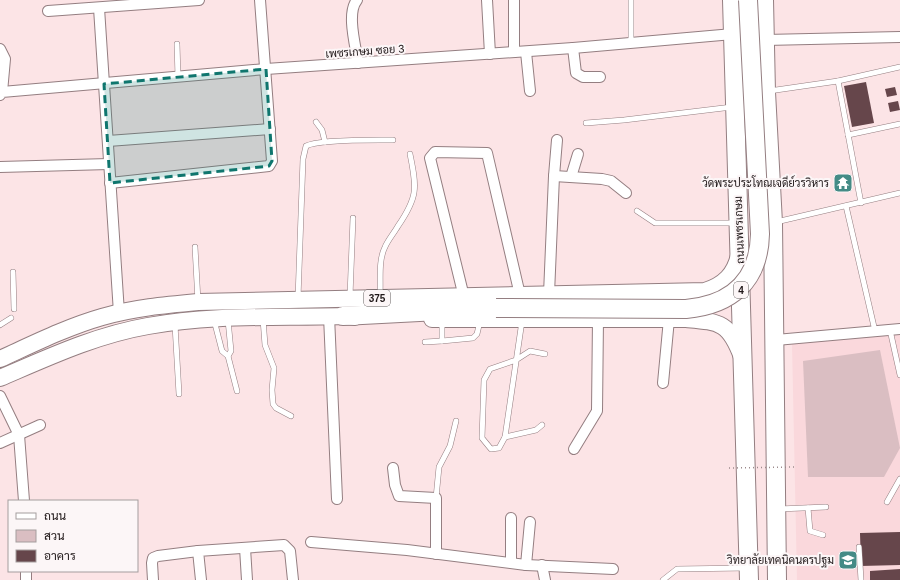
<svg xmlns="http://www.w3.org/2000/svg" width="900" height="580" font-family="Helvetica,Sarabun,sans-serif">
	<rect width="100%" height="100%" fill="#fce4e6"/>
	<polygon fill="#fad8dc" points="900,333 900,580 797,580 792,344"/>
	<polygon fill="#dabec2" points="880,350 900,448 884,477 808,477 803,361"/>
	<g fill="#66464b">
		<polygon points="866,82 874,123 852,127 844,86"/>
		<polygon points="895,87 897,95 887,97 885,89"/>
		<polygon points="898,101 900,110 890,112 888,103"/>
		<polygon points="900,532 900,565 861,566 860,533"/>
		<polygon points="900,569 900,580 870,580 870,571"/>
	</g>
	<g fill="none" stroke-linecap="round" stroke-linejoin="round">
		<g stroke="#947e81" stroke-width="6">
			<g id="lane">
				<polyline points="631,0 631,43"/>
				<polyline points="177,44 178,77"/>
				<polyline points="838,81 861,203"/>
				<polyline points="769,91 838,81 900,67"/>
				<polyline points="316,122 322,130 325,142"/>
				<polyline points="586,123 624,120 732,107"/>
				<polyline points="848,135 900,124"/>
				<polyline points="846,206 875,331"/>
				<polyline points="637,211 655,223 736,223"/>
				<polyline points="776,222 900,193"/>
				<polyline points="195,247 198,301"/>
				<polyline points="13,272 14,309"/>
				<polyline points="350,296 353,218"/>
				<path d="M380,296C381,280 378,261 385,247C388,240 394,233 398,226C418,197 417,188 410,154"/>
				<path d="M298,298L303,159L306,146C319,139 376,140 393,140"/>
				<polyline points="263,319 265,345 274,368 272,390 273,404 276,408 291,416"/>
				<polyline points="214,320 222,351 228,356 237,391"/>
				<polyline points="522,321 505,437 499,448 491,449 482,438 484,380 490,369 516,360 530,351 545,354"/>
				<polyline points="0,325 11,318"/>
				<polyline points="175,325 179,394"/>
				<polyline points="890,330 900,375"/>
				<polyline points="442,341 473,338 477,334 480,321"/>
				<polyline points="425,342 442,341 442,320"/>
				<polyline points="228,356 231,351 228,320"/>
				<polyline points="505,437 536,430 542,425"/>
				<polyline points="436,498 439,467 450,446 456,421"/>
				<polyline points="887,502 900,479"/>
				<polyline points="808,508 810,531 823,535"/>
				<polyline points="779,509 826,507"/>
				<polyline points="859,547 861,580"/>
				<polyline points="663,580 677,569 746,568"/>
			</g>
		</g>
		<g stroke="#947e81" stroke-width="12">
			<g id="street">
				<path d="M357,0C346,13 356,47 358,63"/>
				<polyline points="487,0 490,54"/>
				<polyline points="99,8 119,313"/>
				<polyline points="48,11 199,0"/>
				<polyline points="765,40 900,37"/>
				<polyline points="573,48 576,73 583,77 600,77"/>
				<polyline points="0,49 5,59 2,92"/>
				<polyline points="514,52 514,0"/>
				<polyline points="526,52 530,91"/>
				<polyline points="0,95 2,92 266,69 573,48 733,34"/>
				<polyline points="108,141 270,129"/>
				<polyline points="0,167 109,164"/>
				<polyline points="554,176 602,179 611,181 626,193"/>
				<polyline points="571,177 578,154"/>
				<polyline points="110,183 269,166 272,161 260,0"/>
				<polyline points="549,294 554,176 557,140"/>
				<polyline points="464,297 430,158 435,152 487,153 520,295"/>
				<polyline points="329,316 337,499"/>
				<polyline points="776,340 900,329"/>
				<polyline points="663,383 669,319"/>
				<polyline points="0,396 19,435 24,501"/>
				<polyline points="0,443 40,425"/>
				<polyline points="574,449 597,411 598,319"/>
				<polyline points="393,468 395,485 399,496 436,498 436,554"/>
				<polyline points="511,518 511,561"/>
				<polyline points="311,542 407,550 526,565 613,569"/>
				<polyline points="245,548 247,580"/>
				<polyline points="526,565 530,522"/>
				<polyline points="542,565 545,580"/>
				<polyline points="26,580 26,571"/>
				<polyline points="153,580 152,563 153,558 158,556 198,551"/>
				<polyline points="201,580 198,551 284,545 290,551 293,580"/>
			</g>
		</g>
		<g stroke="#947e81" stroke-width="18">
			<g id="primary">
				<path d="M432,319H686C720,322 729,322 742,357"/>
				<path d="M0,359C33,344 67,327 102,317C133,308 165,305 198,302L705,291C724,285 735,274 739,255"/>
				<path d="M0,378C49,357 96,335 148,326C212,314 279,318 343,316L355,317"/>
			</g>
		</g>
		<g stroke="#947e81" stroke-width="20">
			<g id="highway">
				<polyline points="732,0 749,580"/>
				<polyline points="764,0 766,92 773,223 777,580"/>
				<polyline points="343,316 496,308"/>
			</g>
		</g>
		<use href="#lane" stroke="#fff" stroke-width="5"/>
		<use href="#street" stroke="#fff" stroke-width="10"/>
		<use href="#primary" stroke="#fff" stroke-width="16"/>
		<use href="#highway" stroke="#fff" stroke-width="18"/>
		<g stroke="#947e81" stroke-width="20" stroke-linecap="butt">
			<path id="highway-bridge" d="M496,308L686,309C731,305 759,281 760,234L748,0"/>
		</g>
		<polyline stroke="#9c8b8c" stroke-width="1.5" stroke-dasharray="1 3" stroke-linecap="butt" points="729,468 795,467"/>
		<use href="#highway-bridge" stroke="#fff" stroke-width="18"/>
	</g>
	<path fill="#0f766e" fill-opacity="0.2" stroke="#0f766e" stroke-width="3" stroke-dasharray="8 5" stroke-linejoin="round" d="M266,69L272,161L269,166L110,183L104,84Z"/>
	<defs>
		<g id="temple-square" transform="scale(1)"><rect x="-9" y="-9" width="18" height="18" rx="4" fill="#448b86" stroke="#fcf6f7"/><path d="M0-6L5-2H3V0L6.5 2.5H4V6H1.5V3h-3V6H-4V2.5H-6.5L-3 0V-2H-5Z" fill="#fff"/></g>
		<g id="university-square" transform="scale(1)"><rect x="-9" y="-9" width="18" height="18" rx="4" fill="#448b86" stroke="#fcf6f7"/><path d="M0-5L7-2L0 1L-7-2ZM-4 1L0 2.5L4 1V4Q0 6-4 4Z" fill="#fff"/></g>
	</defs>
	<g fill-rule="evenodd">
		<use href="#temple-square" x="843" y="183"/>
		<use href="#university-square" x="848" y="560"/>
	</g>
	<g text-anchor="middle" stroke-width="4" stroke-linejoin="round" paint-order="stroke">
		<g fill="#fcf6f7" stroke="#615a5b" stroke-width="1">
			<rect x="734" y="282" width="14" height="16" rx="3"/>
			<rect x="364" y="290" width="26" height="16" rx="3"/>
		</g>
		<g font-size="10" font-weight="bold" fill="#1f1718">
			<text x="741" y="294">4</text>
			<text x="377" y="302">375</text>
		</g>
		<g font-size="11" fill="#1f1718" stroke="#fcf6f7">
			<text transform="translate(365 51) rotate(-4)" y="4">เพชรเกษม ซอย 3</text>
			<text transform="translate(739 230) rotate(-92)" y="4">ถนนเพชรเกษม</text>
		</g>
		<g font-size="11" fill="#1f1718" stroke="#fcf6f7" text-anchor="end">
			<text x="829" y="187">วัดพระประโทณเจดีย์วรวิหาร</text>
			<text x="834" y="564">วิทยาลัยเทคนิคนครปฐม</text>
		</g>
	</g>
	<rect x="8" y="500" width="130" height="72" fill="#fcf6f7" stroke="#a49d9e"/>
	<rect x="16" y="513" width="20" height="6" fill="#ffffff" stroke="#a49d9e"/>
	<text x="44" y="520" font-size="12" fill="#1f1718">ถนน</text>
	<rect x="16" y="530" width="20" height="12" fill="#dabec2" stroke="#a49d9e"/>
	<text x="44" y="540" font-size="12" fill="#1f1718">สวน</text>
	<rect x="16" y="550" width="20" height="12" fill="#66464b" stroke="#a49d9e"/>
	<text x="44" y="560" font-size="12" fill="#1f1718">อาคาร</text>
</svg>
